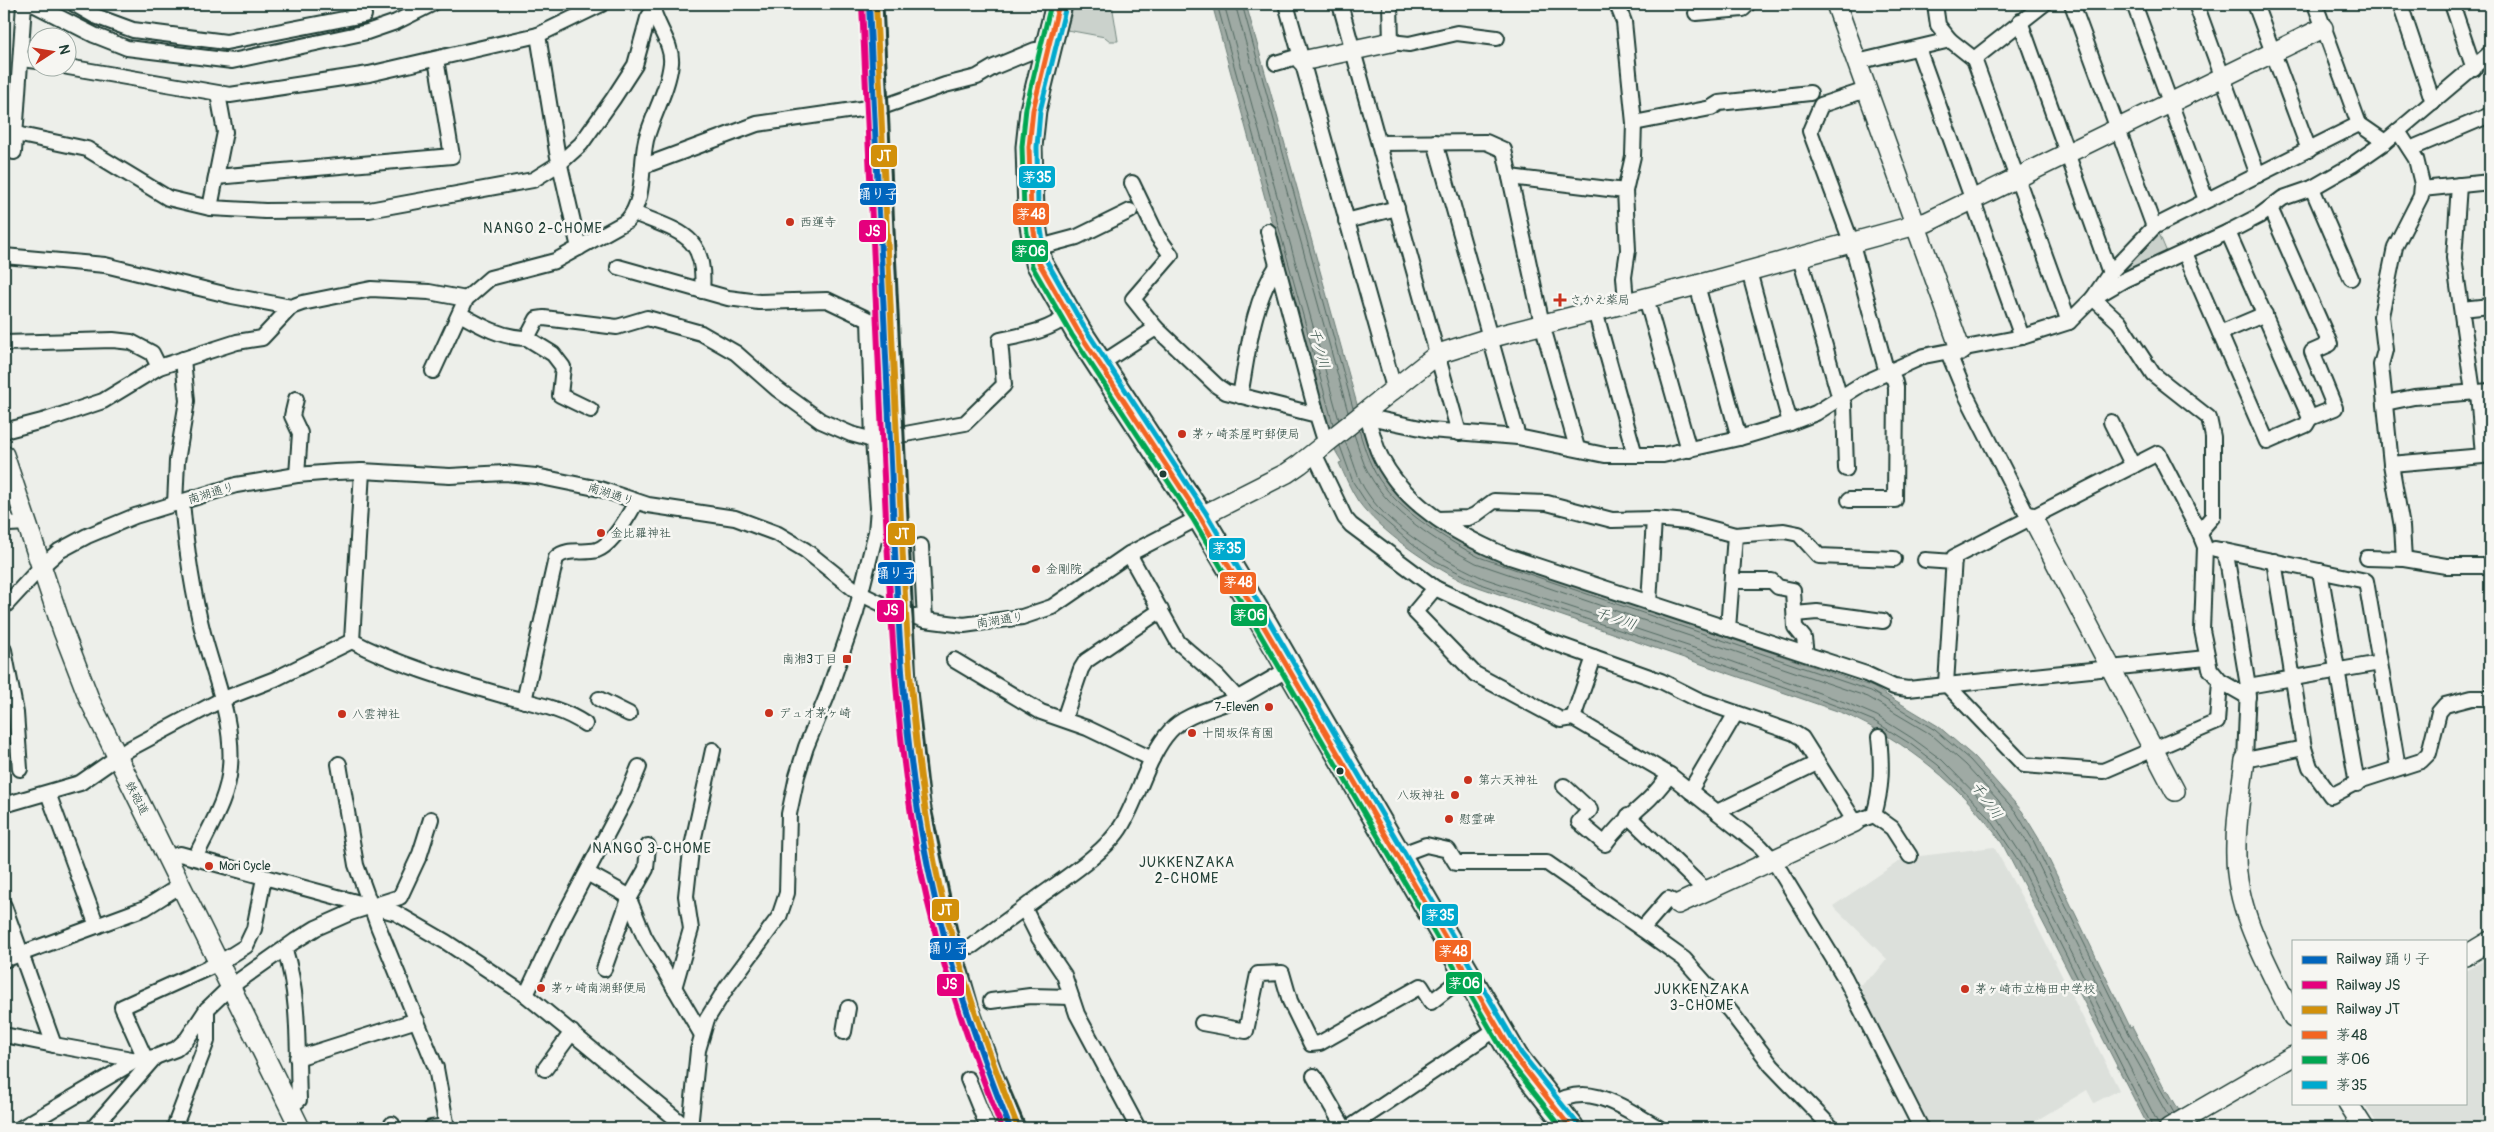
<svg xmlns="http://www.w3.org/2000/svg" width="2494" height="1132" font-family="Pangolin,'Klee One',sans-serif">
	<rect width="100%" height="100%" fill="#edefea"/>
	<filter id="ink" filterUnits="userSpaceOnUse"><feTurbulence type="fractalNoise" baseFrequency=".02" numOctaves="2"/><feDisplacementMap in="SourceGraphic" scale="10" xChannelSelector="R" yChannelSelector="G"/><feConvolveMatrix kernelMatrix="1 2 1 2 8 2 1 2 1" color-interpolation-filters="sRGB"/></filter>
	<g filter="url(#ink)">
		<g fill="#dce0db">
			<polygon points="1994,847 2031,914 2119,1090 2094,1103 2087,1090 2024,1128 1928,1128 1862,1001 1864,994 1860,985 1876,973 1887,959 1833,906 1904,858"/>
			<polygon points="2490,957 2490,1128 2380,1128 2364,1103 2465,1103 2465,971"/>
		</g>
		<g fill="#cbd2cc" stroke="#758880">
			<polygon points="1074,4 1112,4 1118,41 1110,41 1105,37 1067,30"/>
			<polygon points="2158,231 2168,255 2108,284"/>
		</g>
		<path fill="#9faaa4" stroke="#6c7e77" d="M1212,4H1246L1365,433C1371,451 1377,470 1389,485C1413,513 1449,536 1481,553L1873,687L1938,726L1974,757L2022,811L2039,839L2130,1027L2132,1026L2166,1092L2168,1091L2189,1128H2149L2002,843C1961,785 1908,742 1843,713L1464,582C1430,565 1380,532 1358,501C1350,489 1345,476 1339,463L1342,462L1336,452L1316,385Z"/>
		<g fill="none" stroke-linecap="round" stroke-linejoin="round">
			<g stroke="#526961" stroke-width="1">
				<polyline points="1217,4 1333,424"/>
				<polyline points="1224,4 1339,420"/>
				<polyline points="1235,4 1348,412"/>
				<polyline points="1242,4 1353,408"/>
				<path d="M1359,430C1365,450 1371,470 1384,486C1404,514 1449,541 1479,557L1871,691L1935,730L1970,760L2016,812L2034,842L2126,1028L2174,1113"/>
				<path d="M1354,434C1359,448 1362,462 1369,474C1389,512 1439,543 1476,563L1868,697L1932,735L1966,765L1998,800L2029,845L2120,1031L2168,1116"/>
				<path d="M1345,442C1354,459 1356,478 1368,494C1390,528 1449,564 1486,579L1703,651L1847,703L1877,716L1912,738L1942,760L1994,813L2023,857L2159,1125"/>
				<polyline points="1340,446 1353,482 1370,508 1412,544 1434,560 1483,585 1701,657 1845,709 1874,721 1909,743 1938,765 1989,817 2018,860 2153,1128"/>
			</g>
			<g stroke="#1f3d34" stroke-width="18">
				<g id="street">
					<polyline points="33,4 94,35 127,48 232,61 367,32 396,22 432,4"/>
					<polyline points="74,4 95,16 133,30 226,42 364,15"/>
					<polyline points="1286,4 1394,388"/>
					<polyline points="1340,4 1459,433"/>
					<polyline points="1390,4 1391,42 1409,44 1457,33 1497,38"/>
					<polyline points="1617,4 1624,22 1634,123 1633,156 1625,191"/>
					<polyline points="1935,4 1938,25 1950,40"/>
					<polyline points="2072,4 2154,227"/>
					<polyline points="2134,4 2206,200"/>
					<polyline points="2196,4 2258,175"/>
					<polyline points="2255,4 2309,150"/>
					<polyline points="2315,4 2359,124 2385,142"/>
					<polyline points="2400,4 2433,102"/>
					<polyline points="2452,4 2474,69"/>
					<polyline points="1696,13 1743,9 1748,4"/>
					<polyline points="2020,21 2110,273"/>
					<polyline points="538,35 557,152 579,248"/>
					<polyline points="1918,48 2022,337"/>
					<polyline points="21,59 38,61"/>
					<polyline points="1974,59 2069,322"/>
					<polyline points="1857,62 1950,40 1974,59 2044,4"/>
					<polyline points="1276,63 1300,56"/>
					<polyline points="68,67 230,95 369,74 538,35 602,4"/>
					<polyline points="218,94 225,132 216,177 452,156 436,59"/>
					<polyline points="1634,123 1711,108 1719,103 1810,93"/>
					<polyline points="2398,131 2416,159 2422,184 2421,196 2395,247 2381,316 2385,350 2381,365 2391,464 2402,527 2404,559"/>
					<polyline points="16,134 87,149 168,198 210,208"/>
					<polyline points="1435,142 1518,437"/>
					<polyline points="1379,143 1486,142 1504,150 1542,324 1577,448"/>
					<polyline points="4,146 14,152 24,4"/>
					<polyline points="2410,149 2490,115"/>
					<polyline points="644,166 757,124 888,105 945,85 977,77 994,67 1035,50 1048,50"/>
					<polyline points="216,177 210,208 265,211 369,210 533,180 560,163 581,144 613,99 635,65 648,18 657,4"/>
					<polyline points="1510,177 1625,191 1628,250 1624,277 1626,302"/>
					<polyline points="1132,183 1158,237 1171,255 1133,299 1156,328"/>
					<polyline points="2459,185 2454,258 2473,392"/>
					<polyline points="2312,188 2351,278"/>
					<polyline points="2422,189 2490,182"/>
					<polyline points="2270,208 2330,344 2312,352 2335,408 2310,418"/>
					<path d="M634,213C679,232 707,234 702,291"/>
					<polyline points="1346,221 1397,208"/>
					<polyline points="1268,231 1317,415"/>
					<polyline points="1036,248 1077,237 1130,211"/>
					<polyline points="2185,253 2267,442 2306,425 2310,418 2228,232"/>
					<polyline points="4,256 105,265 232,296 291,307"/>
					<polyline points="1800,258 1840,399 1844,404 1846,469"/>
					<polyline points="618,267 728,298 759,302 827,300 869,320 873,440 878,508 876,532 856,612 827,696 806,747 797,776 789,814 787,893 779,917 727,987 707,1019 698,1050 690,1128"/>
					<polyline points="1749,271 1790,423"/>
					<polyline points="1697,285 1739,438"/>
					<polyline points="1646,298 1689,450"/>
					<polyline points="2462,309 2490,306"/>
					<polyline points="1595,311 1635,455"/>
					<path d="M460,314C481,326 502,338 527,338L537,319L544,318L617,327L647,318L701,333L736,353L777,389L821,421L851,434L873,440L965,423L1004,385L1000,340C1023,335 1050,331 1068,315"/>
					<polyline points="2220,333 2265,314"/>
					<polyline points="527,338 553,354 563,367 560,395 591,410"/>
					<polyline points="4,343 113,340 131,342 152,353 159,367"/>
					<polyline points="1948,352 1965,393 2025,511 2032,517"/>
					<polyline points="1099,365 1156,328 1217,386 1226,392 1317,415 1326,444"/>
					<path d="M433,371L466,299L490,278L555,261L627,221C646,199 640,167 646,140C653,114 668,90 671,63C673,43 654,24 652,4"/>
					<path d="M1240,396C1248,353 1252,303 1277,266"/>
					<polyline points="296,399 292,416 300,433 297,475"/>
					<polyline points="2385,403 2414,397 2490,391"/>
					<polyline points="1365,411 1378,419 1430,430 1518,437 1605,455 1663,455 1739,438 1790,423 1816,413 1862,384 1924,356 2022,337 2069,322 2093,298 2124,280 2228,232 2259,216 2283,198 2312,188 2352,165 2385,142 2490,53"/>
					<path d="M1365,411C1370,424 1373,438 1378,451C1400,503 1457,535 1507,556L1866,674L1894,687L1908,689L2206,658"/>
					<polyline points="2111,422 2133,466"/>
					<polyline points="4,431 46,420 103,401 159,367 237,342 262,338 291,307 302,303 371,289 429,292 466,299"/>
					<path d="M1314,453L1345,518L1351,525L1435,588L1546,640L1661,681L1699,700L1794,733L1802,738L1855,822L1874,815C1882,788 1882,765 1879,737"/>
					<polyline points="2391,464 2483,456 2478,392"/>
					<polyline points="1849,500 1895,500 1896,387 1894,379 1887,373 1852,244 1810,131 1821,105 1866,90"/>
					<path d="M182,502C186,546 192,590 203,633C214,676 234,721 230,767C228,800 209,828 195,858"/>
					<polyline points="175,504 177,461 187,401 183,359"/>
					<polyline points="4,514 9,524 27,523"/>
					<polyline points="1438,519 1468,518 1475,515 1494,501 1547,503 1612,520 1654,519 1687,522 1735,535 1784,531 1799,534 1819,556 1894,559"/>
					<polyline points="2199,532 2213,516 2213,437 2209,418 2153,374 2119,322 2093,298 2110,273 2154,227 2359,124"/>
					<polyline points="921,546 925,620"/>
					<polyline points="2215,549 2366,581 2398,768"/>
					<polyline points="2222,550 2227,560 2248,686 2245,760 2304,748 2310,767 2331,796 2362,780 2421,761 2429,753 2439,712 2445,705 2472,698 2490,698"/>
					<polyline points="1129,554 1178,642 1218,677 1237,698"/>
					<polyline points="2367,558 2404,559 2446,566 2490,566"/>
					<polyline points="1925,560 1954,562"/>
					<polyline points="2274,561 2304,748"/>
					<polyline points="2320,571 2357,784"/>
					<polyline points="1732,581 1772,581 1778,587 1793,590 1795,627 1804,638 1806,654"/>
					<polyline points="1435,588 1415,612 1475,674 1561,720 1573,718 1670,775 1760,846 1774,861 1845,978 1921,1128"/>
					<polyline points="1649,603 1654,519"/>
					<polyline points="4,607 41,567 59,551 87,536 135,516 236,485 297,475 335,472 362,471 450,476 505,473 536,476 600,489 648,505 735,518 778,534 805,550 859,593 892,609 925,620 964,625 1022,617 1052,607 1129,554 1200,517"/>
					<polyline points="1795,614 1817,612 1883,621"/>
					<polyline points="1728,629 1735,535"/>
					<path d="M352,641C393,663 450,680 495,693C525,702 559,706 585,724"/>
					<polyline points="352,641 362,471"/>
					<polyline points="4,650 16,713 20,769"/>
					<polyline points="954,660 1041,712 1087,728 1152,759"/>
					<polyline points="2220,681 2217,722 2103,771 2024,765 1946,684 1954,557 2158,453 2199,532 2205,547 2202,630 2210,669 2220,681 2248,697"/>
					<polyline points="2248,686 2380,663"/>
					<polyline points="599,699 629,714"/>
					<path d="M524,701L556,558C567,547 583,554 597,550C612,545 629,515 636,502"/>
					<polyline points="1573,718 1594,657"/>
					<polyline points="1064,719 1081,669 1086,661 1161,610"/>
					<polyline points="339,764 356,865 378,926 436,1068 447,1128"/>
					<path d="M1564,786L1590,810L1579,822L1605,844C1616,827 1631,816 1646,802C1655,794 1662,784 1670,775"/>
					<polyline points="1690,791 1736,713"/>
					<polyline points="48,793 97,926"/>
					<polyline points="4,805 80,783 129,749 221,700 275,679 352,641"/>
					<polyline points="1717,812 1817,763"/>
					<polyline points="1874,815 1892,828 1910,856"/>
					<polyline points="1628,816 1706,891"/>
					<polyline points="1399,855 1426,845 1448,850 1456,863 1547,863 1642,929 1684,959 1730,1011 1772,1066 1832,1128"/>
					<polyline points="168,858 180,854 396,913 446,942 526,995 687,1128"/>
					<polyline points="587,873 625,894 629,899 644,936 702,1035"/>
					<polyline points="4,906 54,1045 137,1060"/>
					<polyline points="1642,929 1668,899 1678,904"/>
					<polyline points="972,946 1024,908"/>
					<path d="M285,950C300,998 297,1049 299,1100L290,1107"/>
					<polyline points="4,960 145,908 181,885"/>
					<polyline points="604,969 629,899 646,869 648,846"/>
					<polyline points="674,988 691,929 686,896 691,851 713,750"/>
					<polyline points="526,995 559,925 627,796 639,767"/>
					<polyline points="991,1001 1030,996 1071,997"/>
					<polyline points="1202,1023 1246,1031 1258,974 1282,973 1290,1001 1311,1044 1320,1043 1421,986 1431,1002 1458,981 1469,977"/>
					<polyline points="844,1032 848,1008"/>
					<polyline points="4,1035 54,1045"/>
					<polyline points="145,1058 122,1007 219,963 246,946 254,929 264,878"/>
					<polyline points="297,1058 417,1020"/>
					<polyline points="545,1069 572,1032"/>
					<polyline points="1314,1076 1344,1128"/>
					<polyline points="968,1079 988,1128"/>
					<path d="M1552,1105C1589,1079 1626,1110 1659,1128"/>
					<polyline points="392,1124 393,1128"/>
					<polyline points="21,1128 137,1060 155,1057 176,1049 187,1039 207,1009 230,987 295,941 316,928 350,913 400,897 420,854 431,819"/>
					<polyline points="93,1128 155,1057"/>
					<polyline points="174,1128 207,1041 207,1009"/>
					<polyline points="431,1128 447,1126"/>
					<path d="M1138,1128L1077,1014L1064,975L1039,938L1024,908C1052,886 1105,855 1122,825C1139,797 1148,755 1170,731C1186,713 1217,708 1238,698C1256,688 1273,678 1290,668"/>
					<polyline points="1349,1128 1498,1028"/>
				</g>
			</g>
			<g stroke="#1f3d34" stroke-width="22">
				<g id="secondary">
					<polyline points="1836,4 1961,351"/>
					<polyline points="1302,61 1391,42"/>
					<polyline points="4,455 63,631 90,701 300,1128"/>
					<polyline points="1200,517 1287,473 1300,464 1438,354 1489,338 1697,285 1927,222 2323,28"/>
					<polyline points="2032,517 2175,791"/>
					<path d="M2245,760C2241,792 2235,824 2236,856C2236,913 2269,967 2293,1017"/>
					<polyline points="1678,904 1855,822"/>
					<polyline points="2465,956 2490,941"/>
					<polyline points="2348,1103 2364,1128"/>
					<polyline points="2169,1128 2293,1056"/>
				</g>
			</g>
			<g stroke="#1f3d34" stroke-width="29">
				<polyline id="highway" points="1059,4 1033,110 1029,147 1031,212 1039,263 1078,331 1200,517 1264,624 1515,1057 1571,1128"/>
			</g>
			<use href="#street" stroke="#f6f6f2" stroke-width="14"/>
			<use href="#secondary" stroke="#f6f6f2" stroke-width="19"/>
			<use href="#highway" stroke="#f6f6f2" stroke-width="25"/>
			<polyline stroke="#1f3d34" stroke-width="3" points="883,4 916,682 930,803 958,935 978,1005 1001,1069 1026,1128"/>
			<g stroke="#f6f6f2" stroke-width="9">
				<polyline id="bus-1" points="1059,4 1033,110 1029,147 1031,212 1039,263 1078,331 1200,517 1515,1057 1571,1128"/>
			</g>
			<g stroke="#f6f6f2" stroke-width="9">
				<polyline id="bus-2" points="1051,4 1026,108 1022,146 1024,212 1032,266 1072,335 1194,521 1509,1061 1562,1128"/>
			</g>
			<g stroke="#f6f6f2" stroke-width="9">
				<polyline id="bus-3" points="1066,6 1040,111 1037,147 1038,211 1046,260 1084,327 1206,513 1521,1053 1577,1123"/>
			</g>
			<use href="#bus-1" stroke="#f26522" stroke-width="5"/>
			<use href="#bus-2" stroke="#00a651" stroke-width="5"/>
			<use href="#bus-3" stroke="#00a9ce" stroke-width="5"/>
			<g stroke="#f6f6f2" stroke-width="10">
				<path id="rail-1" d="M869,4C876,157 884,309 891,462C897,599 901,737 929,872C947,960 977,1044 1010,1128"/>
			</g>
			<g stroke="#f6f6f2" stroke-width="10">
				<path id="rail-2" d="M862,4C869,155 876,306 883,456C890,596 894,735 921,872C939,960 969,1045 1002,1128"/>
			</g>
			<g stroke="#f6f6f2" stroke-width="10">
				<path id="rail-3" d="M876,4C884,156 892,308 898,460C905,597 909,735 936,870C954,957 984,1042 1017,1125"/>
			</g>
			<use href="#rail-1" stroke="#0065bd" stroke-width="6"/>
			<use href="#rail-2" stroke="#e5007d" stroke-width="6"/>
			<use href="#rail-3" stroke="#d2900a" stroke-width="6"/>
		</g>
	</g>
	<g fill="#c8321e" stroke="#f6f6f2" stroke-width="2">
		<circle cx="790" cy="222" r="5"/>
		<path d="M1557.5 292.5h5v5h5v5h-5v5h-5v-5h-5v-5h5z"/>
		<circle cx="1182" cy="434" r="5"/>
		<circle cx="601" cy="533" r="5"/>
		<circle cx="1036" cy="569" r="5"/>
		<rect x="842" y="654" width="10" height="10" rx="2.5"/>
		<circle cx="1269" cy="707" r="5"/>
		<circle cx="769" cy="713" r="5"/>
		<circle cx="342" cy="714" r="5"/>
		<circle cx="1192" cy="733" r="5"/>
		<circle cx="1468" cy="780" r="5"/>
		<circle cx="1455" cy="795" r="5"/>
		<circle cx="1449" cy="819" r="5"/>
		<circle cx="209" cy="866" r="5"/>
		<circle cx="541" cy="988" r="5"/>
		<circle cx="1965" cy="989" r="5"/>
	</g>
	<g fill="#1f3d34" stroke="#f6f6f2" stroke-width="2">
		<circle cx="1163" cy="474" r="4.5"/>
		<circle cx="1340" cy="771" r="4.5"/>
	</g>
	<g text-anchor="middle" stroke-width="5" stroke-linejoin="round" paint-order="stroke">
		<g font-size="12" fill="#1f3d34" stroke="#f6f6f2" text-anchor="start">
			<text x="800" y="226">西運寺</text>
			<text x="1570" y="304">さかえ薬局</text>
			<text x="1192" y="438">茅ヶ崎茶屋町郵便局</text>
			<text x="611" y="537">金比羅神社</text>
			<text x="1046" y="573">金剛院</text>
			<text x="837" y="663" text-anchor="end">南湘3丁目</text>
			<text x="1259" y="711" text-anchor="end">7-Eleven</text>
			<text x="779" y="717">デュオ茅ヶ崎</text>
			<text x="352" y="718">八雲神社</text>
			<text x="1202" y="737">十間坂保育園</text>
			<text x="1478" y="784">第六天神社</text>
			<text x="1445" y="799" text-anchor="end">八坂神社</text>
			<text x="1459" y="823">慰霊碑</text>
			<text x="219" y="870">Mori Cycle</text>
			<text x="551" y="992">茅ヶ崎南湖郵便局</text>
			<text x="1975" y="993">茅ヶ崎市立梅田中学校</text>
		</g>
		<g font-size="12" fill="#1f3d34" stroke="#f6f6f2">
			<text transform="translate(211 493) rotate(-17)" y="4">南湖通り</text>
			<text transform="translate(611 494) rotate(18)" y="4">南湖通り</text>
			<text transform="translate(1000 620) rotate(-9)" y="4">南湖通り</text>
			<text transform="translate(137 798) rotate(63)" y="4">鉄砲道</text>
		</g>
		<g font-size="14" letter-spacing="1" fill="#1f3d34" stroke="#f6f6f2">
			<text x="543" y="233">NANGO 2-CHOME</text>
			<text x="652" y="853">NANGO 3-CHOME</text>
			<text x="1187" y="867">JUKKENZAKA<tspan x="1187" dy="16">2-CHOME</tspan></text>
			<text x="1702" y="994">JUKKENZAKA<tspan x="1702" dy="16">3-CHOME</tspan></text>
		</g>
		<g font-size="14" font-style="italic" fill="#3f5850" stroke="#f6f6f2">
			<text transform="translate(1320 348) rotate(75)" y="5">千ノ川</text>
			<text transform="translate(1616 618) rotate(19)" y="5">千ノ川</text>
			<text transform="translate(1987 800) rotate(55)" y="5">千ノ川</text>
		</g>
	</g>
	<g stroke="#f6f6f2" stroke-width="2">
		<rect x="870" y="144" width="28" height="24" rx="5" fill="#d2900a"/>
		<rect x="1018" y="165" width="38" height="24" rx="5" fill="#00a9ce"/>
		<rect x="859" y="182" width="38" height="24" rx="5" fill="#0065bd"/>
		<rect x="1012" y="202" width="38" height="24" rx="5" fill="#f26522"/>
		<rect x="858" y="219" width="29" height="24" rx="5" fill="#e5007d"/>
		<rect x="1011" y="239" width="38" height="24" rx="5" fill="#00a651"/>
		<rect x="887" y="522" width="29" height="24" rx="5" fill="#d2900a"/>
		<rect x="1208" y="537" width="38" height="24" rx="5" fill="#00a9ce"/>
		<rect x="877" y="561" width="38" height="24" rx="5" fill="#0065bd"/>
		<rect x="1219" y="571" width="38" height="24" rx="5" fill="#f26522"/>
		<rect x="876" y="599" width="29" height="24" rx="5" fill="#e5007d"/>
		<rect x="1230" y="603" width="38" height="24" rx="5" fill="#00a651"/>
		<rect x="931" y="898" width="29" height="24" rx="5" fill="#d2900a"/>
		<rect x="1421" y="903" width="38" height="24" rx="5" fill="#00a9ce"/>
		<rect x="929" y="937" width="38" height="24" rx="5" fill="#0065bd"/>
		<rect x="1434" y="939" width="38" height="24" rx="5" fill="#f26522"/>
		<rect x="1445" y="971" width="38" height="24" rx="5" fill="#00a651"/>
		<rect x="936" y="973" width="29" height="24" rx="5" fill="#e5007d"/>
	</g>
	<g font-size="14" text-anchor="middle" font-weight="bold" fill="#fff">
		<text x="884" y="161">JT</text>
		<text x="1037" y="182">茅35</text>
		<text x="878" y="199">踊り子</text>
		<text x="1031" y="219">茅48</text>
		<text x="873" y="236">JS</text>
		<text x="1030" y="256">茅06</text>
		<text x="902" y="539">JT</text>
		<text x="1227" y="553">茅35</text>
		<text x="896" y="578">踊り子</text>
		<text x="1238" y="587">茅48</text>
		<text x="891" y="615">JS</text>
		<text x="1249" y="620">茅06</text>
		<text x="945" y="915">JT</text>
		<text x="1440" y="920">茅35</text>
		<text x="948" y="953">踊り子</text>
		<text x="1453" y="956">茅48</text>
		<text x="1464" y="988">茅06</text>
		<text x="950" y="989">JS</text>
	</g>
	<rect width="2494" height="1132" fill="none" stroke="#f6f6f2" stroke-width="20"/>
	<rect x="10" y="10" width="2474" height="1112" fill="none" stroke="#1f3d34" stroke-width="2" filter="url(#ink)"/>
	<rect x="2292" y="940" width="175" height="165" fill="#f6f6f2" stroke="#a0aca6"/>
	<rect x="2302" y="956" width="25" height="8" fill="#0065bd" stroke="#a0aca6"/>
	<text x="2336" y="964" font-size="15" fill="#1f3d34">Railway 踊り子</text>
	<rect x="2302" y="981" width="25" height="8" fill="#e5007d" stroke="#a0aca6"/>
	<text x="2336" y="990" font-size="15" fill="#1f3d34">Railway JS</text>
	<rect x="2302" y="1006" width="25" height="8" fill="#d2900a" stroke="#a0aca6"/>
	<text x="2336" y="1014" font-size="15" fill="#1f3d34">Railway JT</text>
	<rect x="2302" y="1031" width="25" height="8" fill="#f26522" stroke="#a0aca6"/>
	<text x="2336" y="1040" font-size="15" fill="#1f3d34">茅48</text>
	<rect x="2302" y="1056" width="25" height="8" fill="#00a651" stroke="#a0aca6"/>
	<text x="2336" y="1064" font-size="15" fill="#1f3d34">茅06</text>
	<rect x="2302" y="1081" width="25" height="8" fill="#00a9ce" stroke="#a0aca6"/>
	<text x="2336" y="1090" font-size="15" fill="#1f3d34">茅35</text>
	<g transform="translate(52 52) rotate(78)"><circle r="24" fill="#f6f6f2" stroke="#a0aca6"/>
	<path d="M0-4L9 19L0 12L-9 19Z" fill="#c8321e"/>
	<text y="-8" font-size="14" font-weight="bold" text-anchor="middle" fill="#1f3d34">N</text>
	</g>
</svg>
